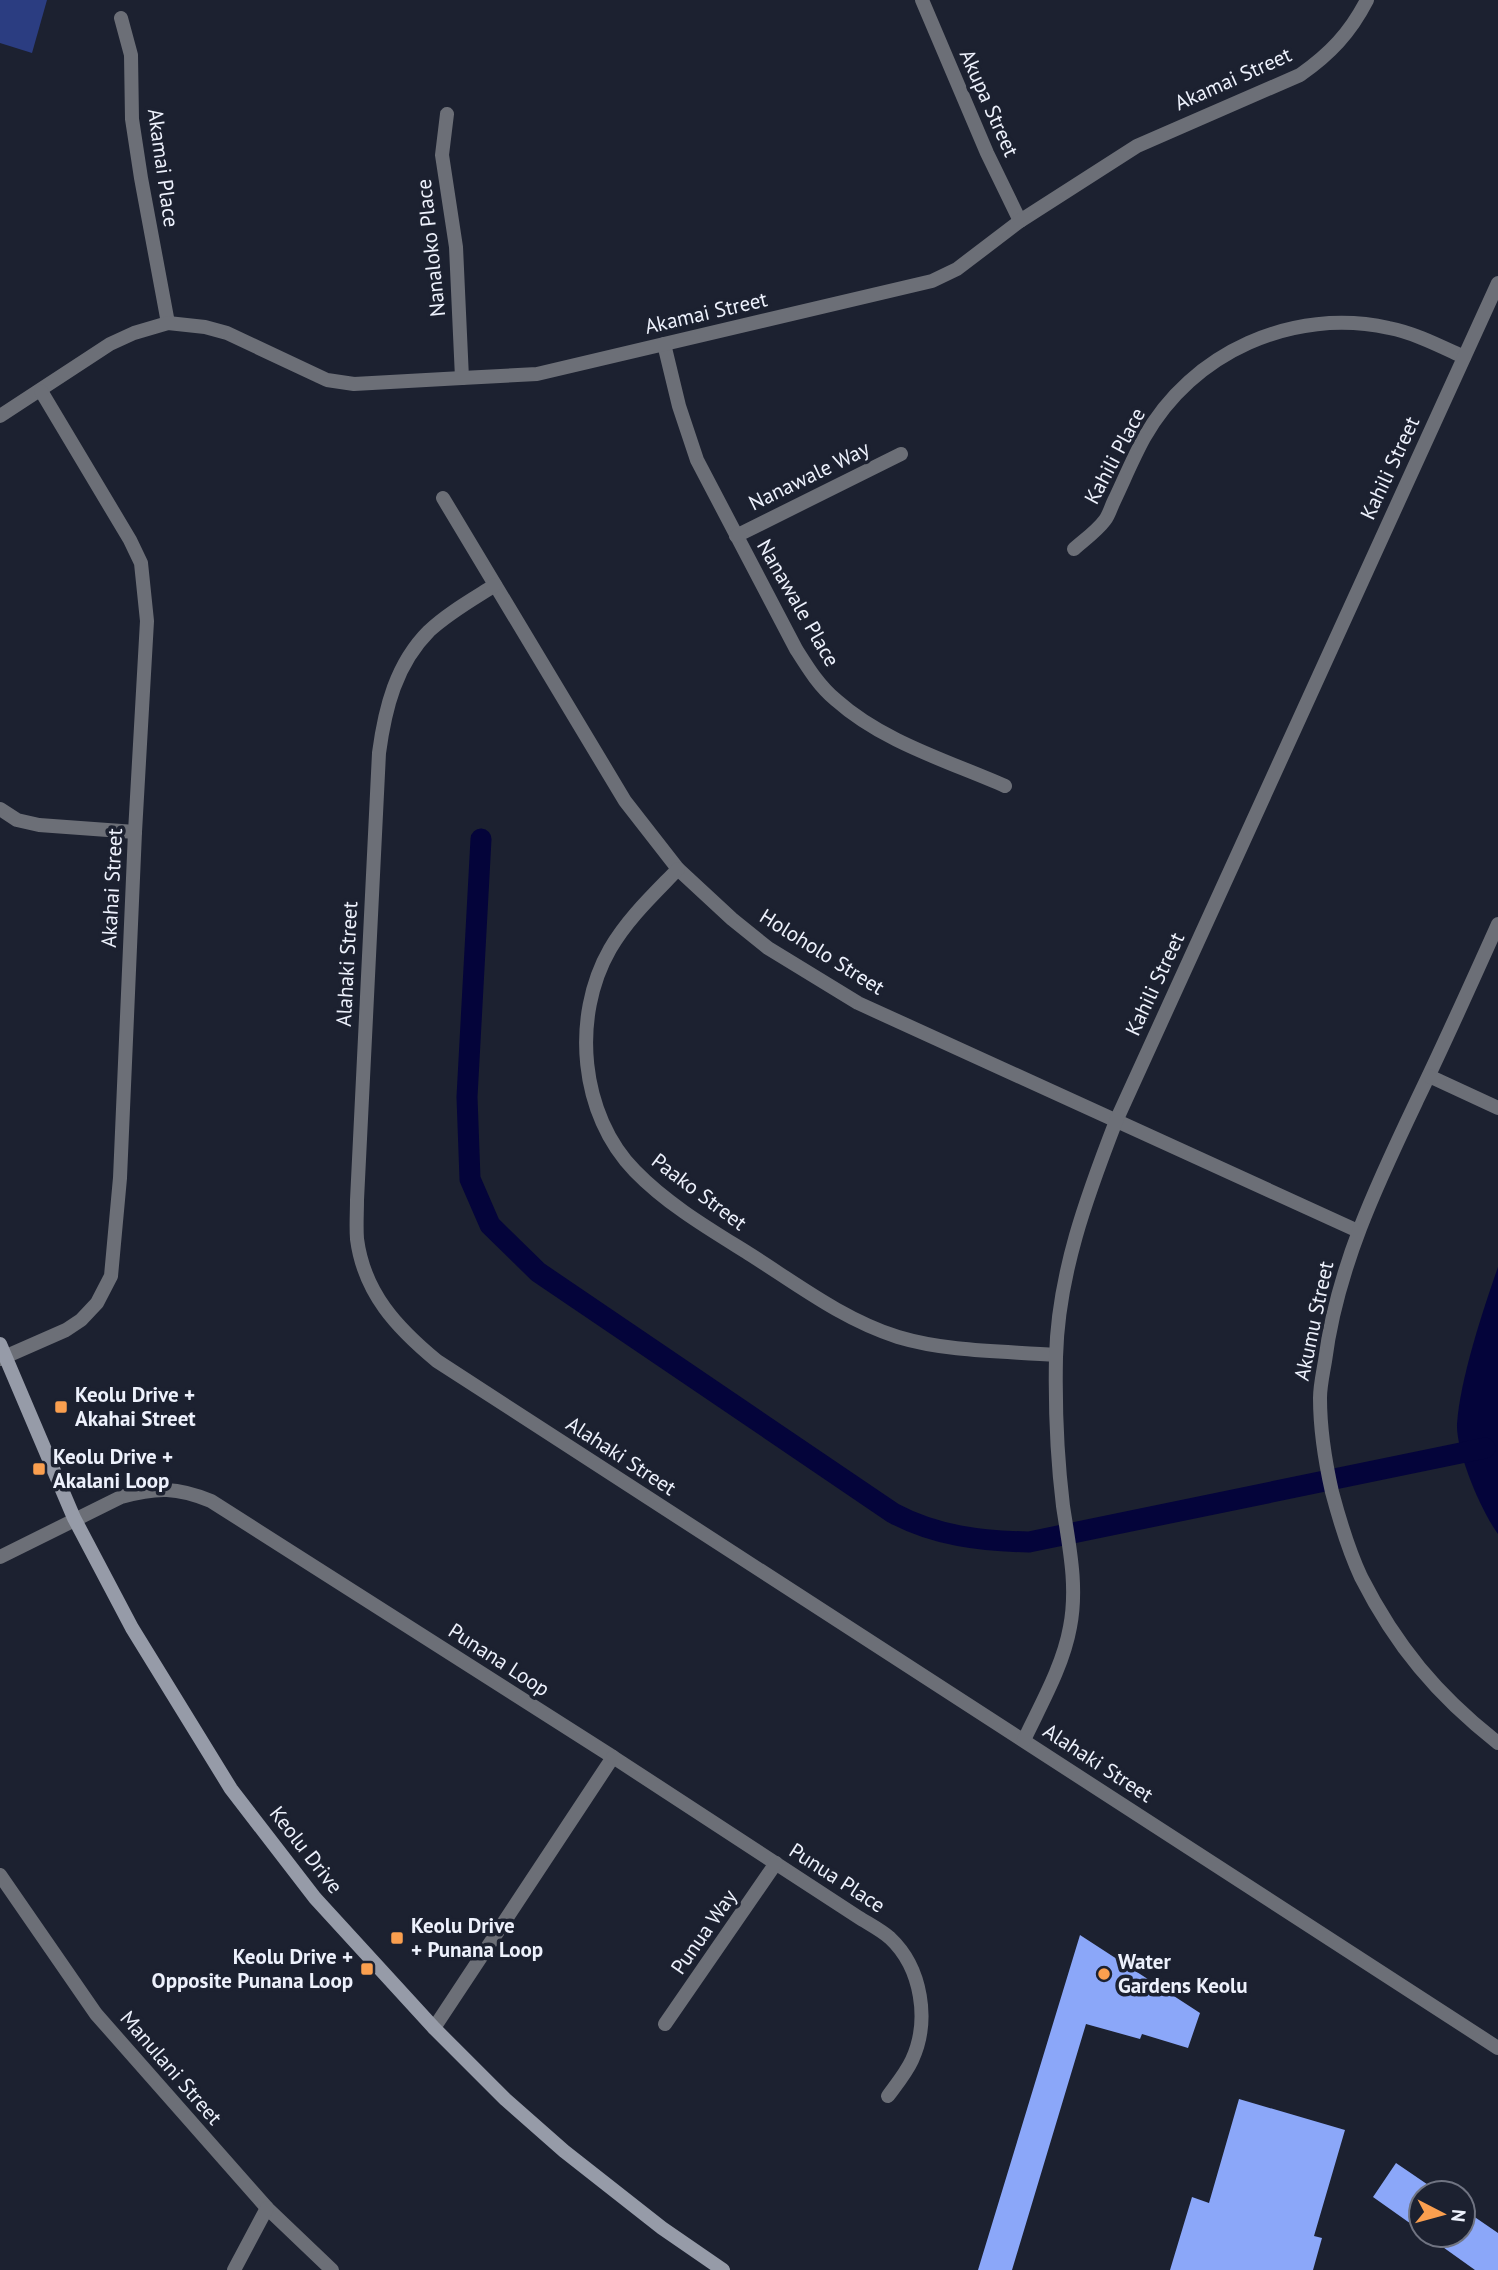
<svg xmlns="http://www.w3.org/2000/svg" width="1498" height="2270" font-family="'PT Sans',sans-serif">
	<rect width="100%" height="100%" fill="#1c2130"/>
	<polygon fill="#2b3d81" points="0,0 47,0 32,53 0,43"/>
	<path fill="#04043a" d="M1498,1267V1534C1481,1511 1456,1452 1457,1424C1460,1379 1483,1310 1498,1267Z"/>
	<g fill="none" stroke-linecap="round" stroke-linejoin="round">
		<path stroke="#04043a" stroke-width="21" d="M481,839L467,1097L470,1179L490,1225L538,1272L893,1513C936,1536 981,1541 1029,1542L1485,1448"/>
	</g>
	<g fill="#8ba7f9">
		<polygon points="1080,1935 1200,2013 1188,2048 1142,2034 1140,2039 1086,2024 1012,2270 978,2270"/>
		<polygon points="1239,2099 1345,2130 1314,2236 1322,2238 1313,2270 1170,2270 1192,2197 1209,2203"/>
		<polygon points="1396,2163 1440,2193 1421,2193 1421,2231 1373,2197"/>
		<polygon points="1463,2209 1498,2233 1498,2270 1475,2270 1426,2235 1463,2235"/>
	</g>
	<g fill="none" stroke-linecap="round" stroke-linejoin="round">
		<g stroke="#6c6f77" stroke-width="14">
			<polyline points="922,0 987,153 1020,221"/>
			<polyline points="121,18 131,55 132,119 141,178 168,323"/>
			<polyline points="447,114 442,155 456,247 462,378"/>
			<path d="M664,344L679,406L697,460L796,649C808,668 819,686 836,700C883,742 948,761 1005,786"/>
			<path d="M0,416L110,344L134,333L168,323L205,327L227,333L327,380L354,384L462,378L537,374L932,281L957,269L1020,221L1137,146L1300,75C1330,54 1350,33 1367,0"/>
			<polyline points="443,498 625,801 678,869 732,919 768,948 858,1003 1358,1231"/>
			<polyline points="736,536 901,454"/>
			<path d="M1074,549C1084,540 1097,531 1105,520C1109,515 1111,507 1114,501C1124,480 1133,458 1144,438C1192,352 1293,307 1389,328C1415,333 1440,346 1464,357"/>
			<path d="M495,585C473,599 448,613 429,631C396,664 385,708 379,753L357,1200C357,1213 356,1226 357,1239C364,1293 397,1328 437,1361L1498,2048"/>
			<polyline points="0,809 17,820 39,825 135,832"/>
			<path d="M678,869C654,894 628,918 610,949C571,1017 580,1115 635,1171C668,1205 711,1230 751,1255C798,1285 844,1320 898,1337C948,1352 1004,1351 1056,1355"/>
			<path d="M1498,924C1472,982 1446,1040 1418,1098C1378,1182 1337,1267 1325,1361C1323,1373 1320,1386 1320,1398C1320,1430 1325,1461 1332,1492C1340,1522 1348,1549 1361,1577C1396,1646 1437,1695 1498,1743"/>
			<polyline points="1429,1076 1498,1108"/>
			<polyline points="0,1359 66,1330 81,1320 97,1303 111,1276 120,1178 135,832 147,621 141,563 130,540 41,391"/>
			<path d="M0,1557L121,1497C157,1487 177,1487 211,1501L613,1757L434,2028"/>
			<path d="M1024,1740C1041,1704 1063,1666 1070,1627C1078,1586 1069,1546 1063,1506C1057,1457 1055,1406 1056,1357C1058,1274 1087,1196 1116,1121L1498,283"/>
			<path d="M613,1757L858,1917C869,1924 881,1930 890,1938C922,1968 930,2021 912,2060C906,2073 896,2085 888,2096"/>
			<polyline points="0,1875 96,2014 267,2208 332,2270"/>
			<polyline points="665,2024 776,1863"/>
			<polyline points="234,2270 267,2208"/>
		</g>
		<polyline stroke="#969ba8" stroke-width="14" points="0,1344 74,1518 132,1628 231,1789 315,1898 434,2028 505,2099 564,2151 662,2228 723,2270"/>
	</g>
	<g fill="#fa9f4f" stroke="#1c2130" stroke-width="2.5">
		<rect x="54" y="1400" width="14" height="14" rx="3.5"/>
		<rect x="32" y="1462" width="14" height="14" rx="3.5"/>
		<rect x="390" y="1931" width="14" height="14" rx="3.5"/>
		<rect x="360" y="1962" width="14" height="14" rx="3.5"/>
		<circle cx="1104" cy="1974" r="7"/>
	</g>
	<g text-anchor="middle" stroke-width="7" stroke-linejoin="round" paint-order="stroke">
		<g font-size="21" fill="#edf1fc" stroke="#1c2130">
			<text transform="translate(1233 79) rotate(-24)" y="7">Akamai Street</text>
			<text transform="translate(989 103) rotate(66)" y="7">Akupa Street</text>
			<text transform="translate(163 168) rotate(82)" y="7">Akamai Place</text>
			<text transform="translate(431 248) rotate(-96)" y="7">Nanaloko Place</text>
			<text transform="translate(706 313) rotate(-13)" y="7">Akamai Street</text>
			<text transform="translate(1115 456) rotate(-62)" y="7">Kahili Place</text>
			<text transform="translate(1390 468) rotate(-65)" y="7">Kahili Street</text>
			<text transform="translate(809 476) rotate(-26)" y="7">Nanawale Way</text>
			<text transform="translate(798 603) rotate(60)" y="7">Nanawale Place</text>
			<text transform="translate(112 888) rotate(-87)" y="7">Akahai Street</text>
			<text transform="translate(822 952) rotate(32)" y="7">Holoholo Street</text>
			<text transform="translate(347 964) rotate(-87)" y="7">Alahaki Street</text>
			<text transform="translate(1155 984) rotate(-65)" y="7">Kahili Street</text>
			<text transform="translate(699 1192) rotate(37)" y="7">Paako Street</text>
			<text transform="translate(1314 1321) rotate(-78)" y="7">Akumu Street</text>
			<text transform="translate(621 1456) rotate(33)" y="7">Alahaki Street</text>
			<text transform="translate(499 1660) rotate(33)" y="7">Punana Loop</text>
			<text transform="translate(1098 1763) rotate(33)" y="7">Alahaki Street</text>
			<text transform="translate(306 1850) rotate(52)" y="7">Keolu Drive</text>
			<text transform="translate(837 1878) rotate(33)" y="7">Punua Place</text>
			<text transform="translate(704 1932) rotate(-55)" y="7">Punua Way</text>
			<text transform="translate(171 2068) rotate(49)" y="7">Manulani Street</text>
		</g>
		<g font-size="21" font-weight="bold" fill="#edf1fc" stroke="#1c2130" text-anchor="start">
			<text x="75" y="1402">Keolu Drive +<tspan x="75" dy="24">Akahai Street</tspan></text>
			<text x="53" y="1464">Keolu Drive +<tspan x="53" dy="24">Akalani Loop</tspan></text>
			<text x="411" y="1933">Keolu Drive<tspan x="411" dy="24">+ Punana Loop</tspan></text>
			<text x="353" y="1964" text-anchor="end">Keolu Drive +<tspan x="353" dy="24">Opposite Punana Loop</tspan></text>
			<text x="1118" y="1969">Water<tspan x="1118" dy="24">Gardens Keolu</tspan></text>
		</g>
	</g>
	<g transform="translate(1442 2214) rotate(96)"><circle r="33" fill="#1c2130" stroke="#707482" stroke-width="2"/>
	<path d="M0-5L12 26L0 18L-12 26Z" fill="#fa9f4f"/>
	<text y="-10" font-size="19" font-weight="bold" text-anchor="middle" fill="#edf1fc">N</text>
	</g>
</svg>
